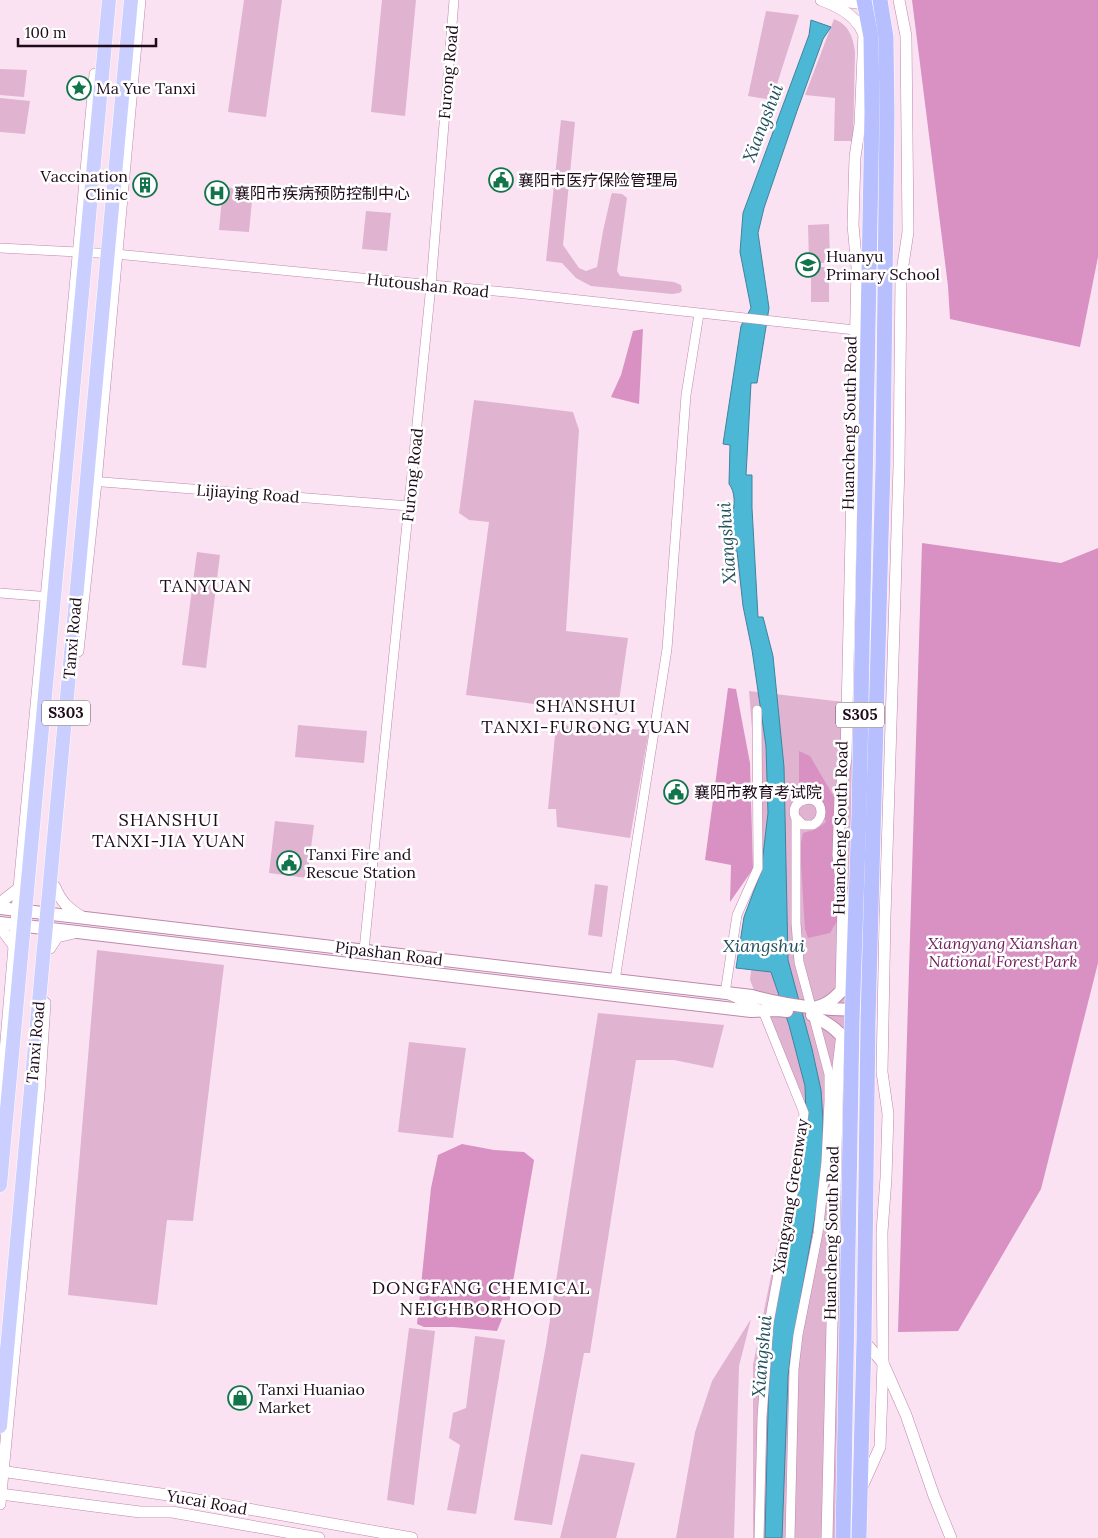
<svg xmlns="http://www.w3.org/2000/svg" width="1098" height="1538" font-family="Lora,'Noto Sans SC',serif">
	<rect width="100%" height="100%" fill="#fbe2f2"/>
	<g fill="#e0b3d1">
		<polygon points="244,0 282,0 266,117 228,112"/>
		<polygon points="382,0 416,0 405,116 371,112"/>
		<polygon points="766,11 799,15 772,100 748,96"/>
		<path d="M834,19C849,25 853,37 855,52L853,141H834L835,98L805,95Z"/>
		<polygon points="0,69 27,70 24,97 0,95"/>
		<polygon points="0,98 30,101 25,134 0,132"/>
		<polygon points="561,120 575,122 563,245 579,268 586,271 597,267 603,231 611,196 612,193 622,194 627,198 617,271 620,276 674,282 681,285 682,291 679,293 672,294 591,286 576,278 562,263 546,261"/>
		<polygon points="223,187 253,190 249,232 219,230"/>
		<polygon points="366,211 391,213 387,251 362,249"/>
		<polygon points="829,224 830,263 809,263 808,225"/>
		<rect x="811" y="267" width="18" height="35"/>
		<polygon points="474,400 573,412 579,430 566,631 628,638 617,715 466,695 489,522 469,520 459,513"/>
		<polygon points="197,552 220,555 206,668 182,665"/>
		<polygon points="749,691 861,704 843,1538 753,1538 753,1365 804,1113 750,980 763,867"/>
		<polygon points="298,725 367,731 364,763 295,757"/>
		<polygon points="556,725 649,730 630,838 557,827 556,809 548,809"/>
		<polygon points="275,821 314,825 307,878 269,873"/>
		<polygon points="595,884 608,886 602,937 588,935"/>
		<polygon points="97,950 224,965 193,1221 167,1220 157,1305 68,1295"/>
		<polygon points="598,1013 724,1025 713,1068 674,1060 636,1060 590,1353 584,1353 552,1525 514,1520 546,1345"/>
		<polygon points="409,1042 466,1048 453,1138 398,1132"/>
		<polygon points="751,1319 739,1366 734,1538 676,1538 695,1432 712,1381"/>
		<polygon points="409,1328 435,1331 414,1505 387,1500"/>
		<polygon points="475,1336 505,1340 476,1514 447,1510 460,1445 449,1438 453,1413 466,1408"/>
		<polygon points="581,1454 635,1463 616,1538 560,1538"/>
	</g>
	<g fill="#d891c2">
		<polygon points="912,0 1098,0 1098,257 1080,347 950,319 948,286"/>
		<polygon points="643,329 639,404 611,397 621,375 633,331"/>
		<polygon points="922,543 1061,563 1098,548 1098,963 1041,1189 958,1331 898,1332"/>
		<polygon points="728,688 736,689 750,763 753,869 730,902 731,865 705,860"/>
		<polygon points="799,751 810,756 834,797 834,863 838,919 830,933 808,938 805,929 800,848 803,833 817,829 826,822 819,800 799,789"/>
		<polygon points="462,1144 494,1150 524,1152 534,1160 510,1299 497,1331 453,1327 424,1327 417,1324 431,1188 438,1155"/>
	</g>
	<path fill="#4db8d5" stroke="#3f849d" d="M811,20L831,27L823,39L797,111L764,208L758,233L769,308L757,383H751L746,475H752V508L758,617H763L773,656L784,767L788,960L812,1049L821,1090L823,1120L822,1177L791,1353L788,1376L782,1538H765L769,1372L772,1323L806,1113L805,1086L789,1025L771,972L736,968L744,917L761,872L768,813L766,746L752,650L743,606L737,551L732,550L731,515C736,507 735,491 729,484L730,445L723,444L741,326L751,308L740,252L743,213L809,35Z"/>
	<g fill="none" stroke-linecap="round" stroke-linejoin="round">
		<g stroke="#bf87ad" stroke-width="10">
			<g id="minor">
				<polyline points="0,248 116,254 516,293 855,330"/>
				<polyline points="90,481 409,506"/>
				<polyline points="0,593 51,597"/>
				<polyline points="757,710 758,868 737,915 725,993 763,1011 804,1113 796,1177 769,1323 762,1417 759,1538"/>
				<polyline points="364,950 431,285 454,0"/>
				<polyline points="615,980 667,649 686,395 699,314"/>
				<path d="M790,1538L794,1369L798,1335L818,1233L826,1162L829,1101V1074L799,962L796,923V819C786,798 821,791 821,812C821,818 818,822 813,825H803L797,819"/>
			</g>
		</g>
		<g stroke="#bf87ad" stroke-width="12">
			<g id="tertiary">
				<path d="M821,0C842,8 859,17 866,40"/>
				<polyline points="834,0 872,5"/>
				<polyline points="78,651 96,482 140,0"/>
				<path d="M55,887C61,902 69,909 82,917"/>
				<polyline points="0,903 19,888"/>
				<polyline points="0,927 14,946"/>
				<polyline points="50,948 57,937 74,933"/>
				<polyline points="841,991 843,902 838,855 840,797 846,758 857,268 853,225 855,157 860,124 864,33"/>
				<polyline points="1,1099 19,888 95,74"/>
				<polyline points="864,1341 883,1363 906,1415 934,1496 951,1538"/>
				<polyline points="0,1471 175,1496 412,1538"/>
				<polyline points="862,1487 880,1447 883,1363 882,1232 886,1178 888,1114 882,1072 885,917 899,466 901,278 908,232 906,36 899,0"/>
				<polyline points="0,1494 140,1512 172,1512 319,1538"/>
				<polyline points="0,1504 39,1094 45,1003"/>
				<polyline points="827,1538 838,1067 842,1034"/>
			</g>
		</g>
		<g stroke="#bf87ad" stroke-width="14">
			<g id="secondary">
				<path d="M0,908L752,996C787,1006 824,1010 861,1010"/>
				<polyline points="0,923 751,1011 777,1010 787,1011"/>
				<path d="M817,1007C832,1004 843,989 853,978"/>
				<path d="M812,1015C833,1026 840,1031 852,1051"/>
			</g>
		</g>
		<g stroke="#fff" stroke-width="15">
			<g id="primary">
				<polyline points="0,1185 109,0"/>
				<polyline points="0,1426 131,0"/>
			</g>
		</g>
		<g stroke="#fff" stroke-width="16">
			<g id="trunk">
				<polyline points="843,1538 852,1021 859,813 872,112 871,37 864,0"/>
				<polyline points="859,1538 864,1341 868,1021 883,466 887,114 886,37 880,0"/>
			</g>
		</g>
		<use href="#minor" stroke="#fff" stroke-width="9"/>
		<use href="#tertiary" stroke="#fff" stroke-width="11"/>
		<use href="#secondary" stroke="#fff" stroke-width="12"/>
		<use href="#primary" stroke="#cacfff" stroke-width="14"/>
		<use href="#trunk" stroke="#b8bfff" stroke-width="15"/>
	</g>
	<defs>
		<g id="sight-ring" transform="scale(1.25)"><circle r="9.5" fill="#fff" stroke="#12744b" stroke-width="1.5"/><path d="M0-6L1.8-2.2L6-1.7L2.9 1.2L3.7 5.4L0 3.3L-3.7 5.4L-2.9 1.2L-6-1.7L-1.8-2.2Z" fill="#12744b"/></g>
		<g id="civic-ring" transform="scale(1.25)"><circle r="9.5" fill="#fff" stroke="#12744b" stroke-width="1.5"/><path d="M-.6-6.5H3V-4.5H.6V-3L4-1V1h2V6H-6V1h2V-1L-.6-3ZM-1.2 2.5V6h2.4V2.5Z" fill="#12744b"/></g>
		<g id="building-ring" transform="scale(1.25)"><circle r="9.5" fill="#fff" stroke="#12744b" stroke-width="1.5"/><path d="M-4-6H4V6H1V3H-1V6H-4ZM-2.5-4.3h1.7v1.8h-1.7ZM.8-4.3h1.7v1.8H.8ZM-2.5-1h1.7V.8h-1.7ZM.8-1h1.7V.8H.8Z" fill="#12744b"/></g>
		<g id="hospital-ring" transform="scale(1.25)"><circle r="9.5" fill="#fff" stroke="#12744b" stroke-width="1.5"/><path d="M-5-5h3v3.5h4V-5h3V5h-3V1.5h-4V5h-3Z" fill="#12744b"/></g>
		<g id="school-ring" transform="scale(1.25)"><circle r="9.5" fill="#fff" stroke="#12744b" stroke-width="1.5"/><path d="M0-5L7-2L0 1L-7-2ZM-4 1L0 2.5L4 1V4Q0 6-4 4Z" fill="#12744b"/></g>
		<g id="shop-ring" transform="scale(1.25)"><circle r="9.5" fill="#fff" stroke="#12744b" stroke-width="1.5"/><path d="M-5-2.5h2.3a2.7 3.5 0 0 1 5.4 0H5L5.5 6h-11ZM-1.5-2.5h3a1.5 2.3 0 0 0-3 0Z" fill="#12744b"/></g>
	</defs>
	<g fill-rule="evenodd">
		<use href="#sight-ring" x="79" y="88"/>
		<use href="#civic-ring" x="501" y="180"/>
		<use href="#building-ring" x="145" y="185"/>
		<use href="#hospital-ring" x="217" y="193"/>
		<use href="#school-ring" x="808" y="265"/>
		<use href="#civic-ring" x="676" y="792"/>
		<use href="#civic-ring" x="289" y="863"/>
		<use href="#shop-ring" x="240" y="1398"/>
	</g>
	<g text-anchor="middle" stroke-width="5" stroke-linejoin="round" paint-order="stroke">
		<g fill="#fff" stroke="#62545e" stroke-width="1">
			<rect x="42" y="700.5" width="48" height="25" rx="4"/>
			<rect x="836" y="702.5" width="48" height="25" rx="4"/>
		</g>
		<g font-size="15" font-weight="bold" fill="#1e0a19">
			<text x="66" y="718">S303</text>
			<text x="860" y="720">S305</text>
		</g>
		<g font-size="16" fill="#1e0a19" stroke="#fff">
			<text transform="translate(448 72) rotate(-85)" y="6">Furong Road</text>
			<text transform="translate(428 285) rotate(6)" y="6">Hutoushan Road</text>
			<text transform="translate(849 423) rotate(-89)" y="6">Huancheng South Road</text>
			<text transform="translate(412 475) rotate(-84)" y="6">Furong Road</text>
			<text transform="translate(248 493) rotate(4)" y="6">Lijiaying Road</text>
			<text transform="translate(72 638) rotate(-85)" y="6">Tanxi Road</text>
			<text transform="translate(840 828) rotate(-89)" y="6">Huancheng South Road</text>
			<text transform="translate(389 953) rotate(7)" y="6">Pipashan Road</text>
			<text transform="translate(35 1042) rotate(-85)" y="6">Tanxi Road</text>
			<text transform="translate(790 1196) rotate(-81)" y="6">Xiangyang Greenway</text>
			<text transform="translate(831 1233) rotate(-89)" y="6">Huancheng South Road</text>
			<text transform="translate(207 1502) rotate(10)" y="6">Yucai Road</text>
		</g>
		<g font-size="16" fill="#1e0a19" stroke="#fff" text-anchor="start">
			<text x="96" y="94">Ma Yue Tanxi</text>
			<text x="128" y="182" text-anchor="end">Vaccination<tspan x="128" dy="18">Clinic</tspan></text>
			<text x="518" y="186">襄阳市医疗保险管理局</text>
			<text x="234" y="199">襄阳市疾病预防控制中心</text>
			<text x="826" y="262">Huanyu<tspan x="826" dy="18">Primary School</tspan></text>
			<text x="694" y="798">襄阳市教育考试院</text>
			<text x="306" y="860">Tanxi Fire and<tspan x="306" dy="18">Rescue Station</tspan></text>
			<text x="258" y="1395">Tanxi Huaniao<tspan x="258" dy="18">Market</tspan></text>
		</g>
		<g font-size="16" font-style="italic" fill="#6e1c5a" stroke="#fff">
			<text x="1003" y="949">Xiangyang Xianshan<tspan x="1003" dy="18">National Forest Park</tspan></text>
		</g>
		<g font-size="18" font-style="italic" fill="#23515e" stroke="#fff">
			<text transform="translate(763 123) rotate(-69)" y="6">Xiangshui</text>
			<text transform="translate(727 543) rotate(-94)" y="6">Xiangshui</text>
			<text x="764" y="952">Xiangshui</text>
			<text transform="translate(762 1356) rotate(-85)" y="6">Xiangshui</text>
		</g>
		<g font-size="18" letter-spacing="1" fill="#1e0a19" stroke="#fff">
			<text x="206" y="592">TANYUAN</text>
			<text x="586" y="712">SHANSHUI<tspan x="586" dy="21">TANXI-FURONG YUAN</tspan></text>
			<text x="169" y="826">SHANSHUI<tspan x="169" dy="21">TANXI-JIA YUAN</tspan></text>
			<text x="481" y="1294">DONGFANG CHEMICAL<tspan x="481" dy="21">NEIGHBORHOOD</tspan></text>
		</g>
	</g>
	<path d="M18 38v8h138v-8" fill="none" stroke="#1e0a19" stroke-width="2.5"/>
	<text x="25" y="38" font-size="15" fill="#1e0a19" stroke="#ffffff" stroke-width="4" paint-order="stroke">100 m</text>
</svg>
